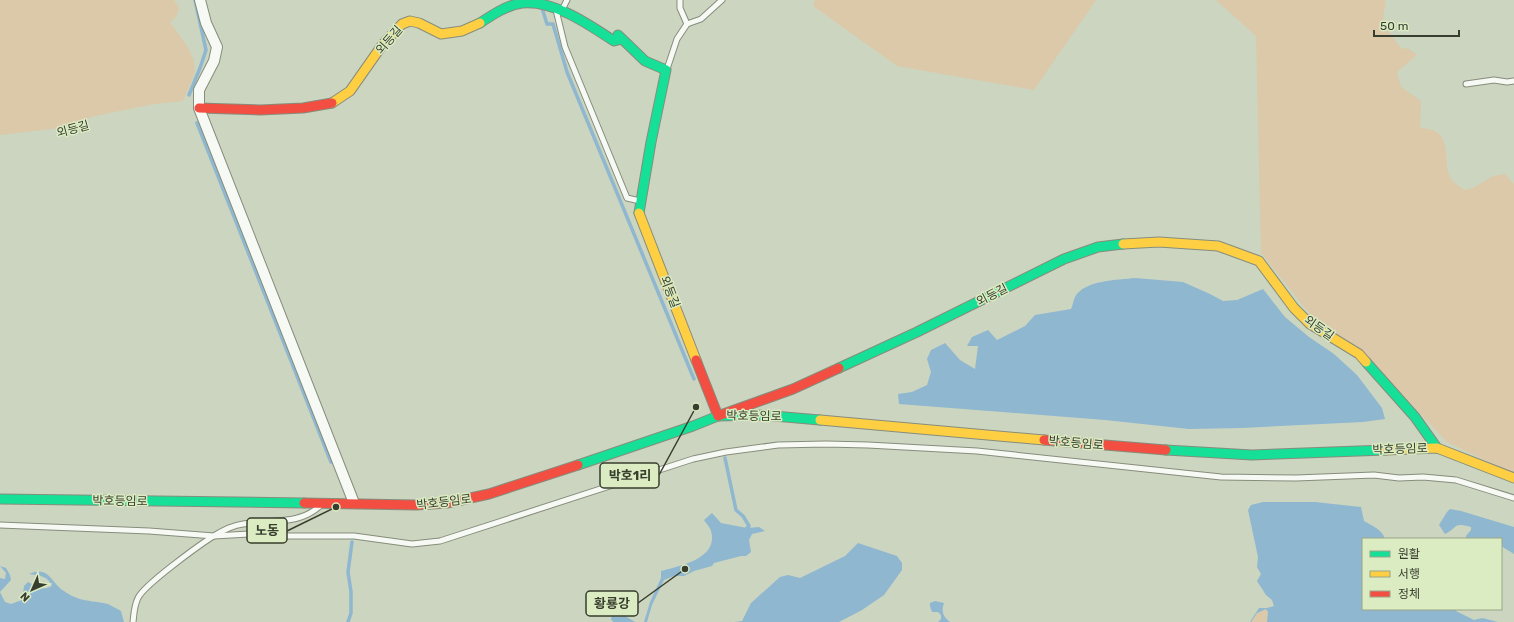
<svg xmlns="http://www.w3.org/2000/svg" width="1514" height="622" font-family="Rubik,'Noto Sans KR',sans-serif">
	<rect width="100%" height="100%" fill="#ccd5bf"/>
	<g fill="#dbc9aa">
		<path d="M0,0H174L179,8L176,17L170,22C180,37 199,57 194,75C191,84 186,93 183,101L154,104L95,116L60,128L0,135Z"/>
		<polygon points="815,0 1096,0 1034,90 897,66 813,6"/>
		<path d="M1216,0H1385L1386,2L1383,16L1390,34L1401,48L1409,49L1417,55L1397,72L1401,87L1421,101L1420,127C1425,129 1434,129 1438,133C1452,145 1442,167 1452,180C1455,184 1461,187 1465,190L1473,188L1493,176L1505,174L1514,184V473L1503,469L1447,442L1362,351L1313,318L1261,253L1256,36Z"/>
		<polygon points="1266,609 1268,612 1267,622 1251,622 1257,613"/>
	</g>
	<g fill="#8fb7d0">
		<path d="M1135,278L1183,282L1210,294L1223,301L1237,300L1263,289L1285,317L1309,337L1334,354L1357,375L1382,408L1385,419L1363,422L1242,428L1189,429L1105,420L899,404L898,394L912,392L927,385L931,372L927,359L931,350L945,343L960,360L975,369L978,346H967L972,337L988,330L997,340L1025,326L1035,315L1071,309C1073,305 1073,301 1075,297C1084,280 1118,280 1135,278Z"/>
		<path d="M1263,502H1315L1361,507L1364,521C1372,526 1382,529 1385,539H1363V609H1456V611L1474,620L1482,618L1498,622H1267L1268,612L1266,609L1257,613L1251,622H1250L1259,608H1267L1274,606L1272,600L1266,595L1257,581L1261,574L1257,567L1258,557L1248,510L1251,505Z"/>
		<path d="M1450,509L1461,511L1514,527V554L1501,546V539H1466V536L1471,530V527C1452,522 1459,527 1445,534L1439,525L1447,512Z"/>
		<path d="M712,513L721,523L747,528L759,527L765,531L752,534L749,540L751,552L746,556H741L714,563L712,566L694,571L684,576H674L664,580L652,605L647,622H644L650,602L661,578V571C679,566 719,559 711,531C710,527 706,523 704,520Z"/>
		<polygon points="858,543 897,556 902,563 902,570 884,595 862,610 839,622 734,622 742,621 751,603 780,577 788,575 800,578 845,556"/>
		<path d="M0,566L6,568L10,575L11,580L0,592L5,602L11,604L22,600L24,586L28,582C37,587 42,591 52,586C48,576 39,575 29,574C49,565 50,582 64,591C79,602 90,600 108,604C112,606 117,609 121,611L124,622H0V578L5,579L6,573Z"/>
		<path d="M935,601L944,603C941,611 943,617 950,622H938L941,619V615L938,612H932L930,606V603Z"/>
		<polygon points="612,616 618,617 625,616 635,622 613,622 611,619"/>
	</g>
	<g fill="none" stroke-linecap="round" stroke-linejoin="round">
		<g stroke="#8fb7d0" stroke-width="3.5">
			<polyline points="542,8 547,24 553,24 567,72 694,379"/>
			<polyline points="189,95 200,68 206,50 195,0"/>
			<polyline points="197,123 331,462"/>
			<polyline points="725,458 736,510 743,516 749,526 744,531"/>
			<polyline points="348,622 351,613 351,592 348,572 352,542"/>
		</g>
		<g stroke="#868d7c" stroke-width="7">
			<g id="lane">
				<polyline points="680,0 680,8 687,24"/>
				<polyline points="556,10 565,47 627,198 640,201"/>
				<polyline points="562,10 567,0"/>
				<polyline points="667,69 677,39 687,24 701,19 722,0"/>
				<polyline points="1466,84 1494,80 1507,82 1514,81"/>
				<polyline points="0,525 149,531 214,536 249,534 278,536 354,536 412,544 440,541 693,459 726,452 778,445 826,444 868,445 977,451 1221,477 1296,478 1374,475 1399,478 1423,477 1456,480 1514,498"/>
				<path d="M133,622C134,614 134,606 138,598C144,585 198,546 212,537C220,532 234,525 243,524C271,519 299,526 321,505"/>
			</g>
		</g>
		<g stroke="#868d7c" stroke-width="12">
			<polyline id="street" points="200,0 206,23 217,47 214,61 199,90 199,108 354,503"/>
		</g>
		<g stroke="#868d7c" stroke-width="11">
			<g id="fast">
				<path d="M480,23C492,15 507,5 522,3C554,0 588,24 614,41L618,40V35L645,61L666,70L651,142L639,213"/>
				<polyline points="1366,362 1415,417 1437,448"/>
				<polyline points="839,368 917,332 1064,259 1098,247 1123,244"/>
				<polyline points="1166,450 1252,455 1386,450"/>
				<polyline points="578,465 693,426 718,416 761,415 820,420"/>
				<polyline points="0,499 304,503"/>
			</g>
		</g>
		<g stroke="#868d7c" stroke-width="11">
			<g id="slow">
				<polyline points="332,103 350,91 383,44 402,24 410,21 419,23 441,34 462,31 480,23"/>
				<polyline points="639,213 696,360"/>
				<polyline points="1123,244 1159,242 1218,246 1259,261 1294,308 1310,324 1359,354 1366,362"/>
				<polyline points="820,420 1044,440"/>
				<polyline points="1386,450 1437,448 1514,478"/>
			</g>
		</g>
		<g stroke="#868d7c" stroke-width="11">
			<g id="jam">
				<polyline points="199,108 260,110 303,108 332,103"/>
				<polyline points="696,360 718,416 793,389 839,368"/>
				<polyline points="1044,440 1166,450"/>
				<polyline points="304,503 416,505 447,503 489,494 578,465"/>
			</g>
		</g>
		<polyline stroke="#cfd2cb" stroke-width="2" stroke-dasharray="1 3" stroke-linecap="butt" points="0,140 62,134 98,122 145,112 188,108"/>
		<use href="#lane" stroke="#f7f9f5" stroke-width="5"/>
		<use href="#street" stroke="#f7f9f5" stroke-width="10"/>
		<use href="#fast" stroke="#16e098" stroke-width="9"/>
		<use href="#slow" stroke="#ffcf43" stroke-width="9"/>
		<use href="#jam" stroke="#f24e42" stroke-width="9"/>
	</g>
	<g text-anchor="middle" stroke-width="3" stroke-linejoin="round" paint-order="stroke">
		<g font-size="12" fill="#383e2e" stroke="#dbebc2">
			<text transform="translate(389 40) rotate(-49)" y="4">외등길</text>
			<text transform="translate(73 129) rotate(-15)" y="4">외등길</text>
			<text transform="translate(670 292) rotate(69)" y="4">외등길</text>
			<text transform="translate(992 295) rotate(-27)" y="4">외등길</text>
			<text transform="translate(1319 328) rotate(35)" y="4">외등길</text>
			<text transform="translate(754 416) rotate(1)" y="4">박호등임로</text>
			<text transform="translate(1076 443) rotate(5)" y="4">박호등임로</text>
			<text transform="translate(1400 449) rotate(-2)" y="4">박호등임로</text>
			<text transform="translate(120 501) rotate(1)" y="4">박호등임로</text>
			<text transform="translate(444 502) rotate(-7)" y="4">박호등임로</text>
		</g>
	</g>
	<path fill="none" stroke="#383e2e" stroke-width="1.5" d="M696 407L659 475M336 507L287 531M685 569L638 603"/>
	<g fill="#383e2e" stroke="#dbebc2" stroke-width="1.5">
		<circle cx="696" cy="407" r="4"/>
		<circle cx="336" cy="507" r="4"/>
		<circle cx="685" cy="569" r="4"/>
	</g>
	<g fill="#dbebc2" stroke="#383e2e" stroke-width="1.5">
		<rect x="600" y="463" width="59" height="25" rx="4"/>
		<rect x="247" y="518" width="40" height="25" rx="4"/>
		<rect x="586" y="591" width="52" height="25" rx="4"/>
	</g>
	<g font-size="13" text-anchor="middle" font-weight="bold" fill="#383e2e">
		<text x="630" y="480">박호1리</text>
		<text x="267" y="535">노동</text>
		<text x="612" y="608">황룡강</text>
	</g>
	<rect x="1362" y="538" width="140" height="72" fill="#dbebc2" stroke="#9aa687"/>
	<rect x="1370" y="551" width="20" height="6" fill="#16e098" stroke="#9aa687"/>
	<text x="1398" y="558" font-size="12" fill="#383e2e">원활</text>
	<rect x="1370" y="571" width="20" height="6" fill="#ffcf43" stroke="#9aa687"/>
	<text x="1398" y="578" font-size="12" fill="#383e2e">서행</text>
	<rect x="1370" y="591" width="20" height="6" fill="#f24e42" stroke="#9aa687"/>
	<text x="1398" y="598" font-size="12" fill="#383e2e">정체</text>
	<g transform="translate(32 590) rotate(225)" stroke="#dbebc2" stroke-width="3" paint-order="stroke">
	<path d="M0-3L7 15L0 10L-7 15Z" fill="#383e2e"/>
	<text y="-6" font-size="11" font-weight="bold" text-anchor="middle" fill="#383e2e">N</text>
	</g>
	<path d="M1374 30v6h85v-6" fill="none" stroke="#383e2e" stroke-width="2"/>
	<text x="1380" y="30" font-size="12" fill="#383e2e" stroke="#dbebc2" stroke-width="3" paint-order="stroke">50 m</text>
</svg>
